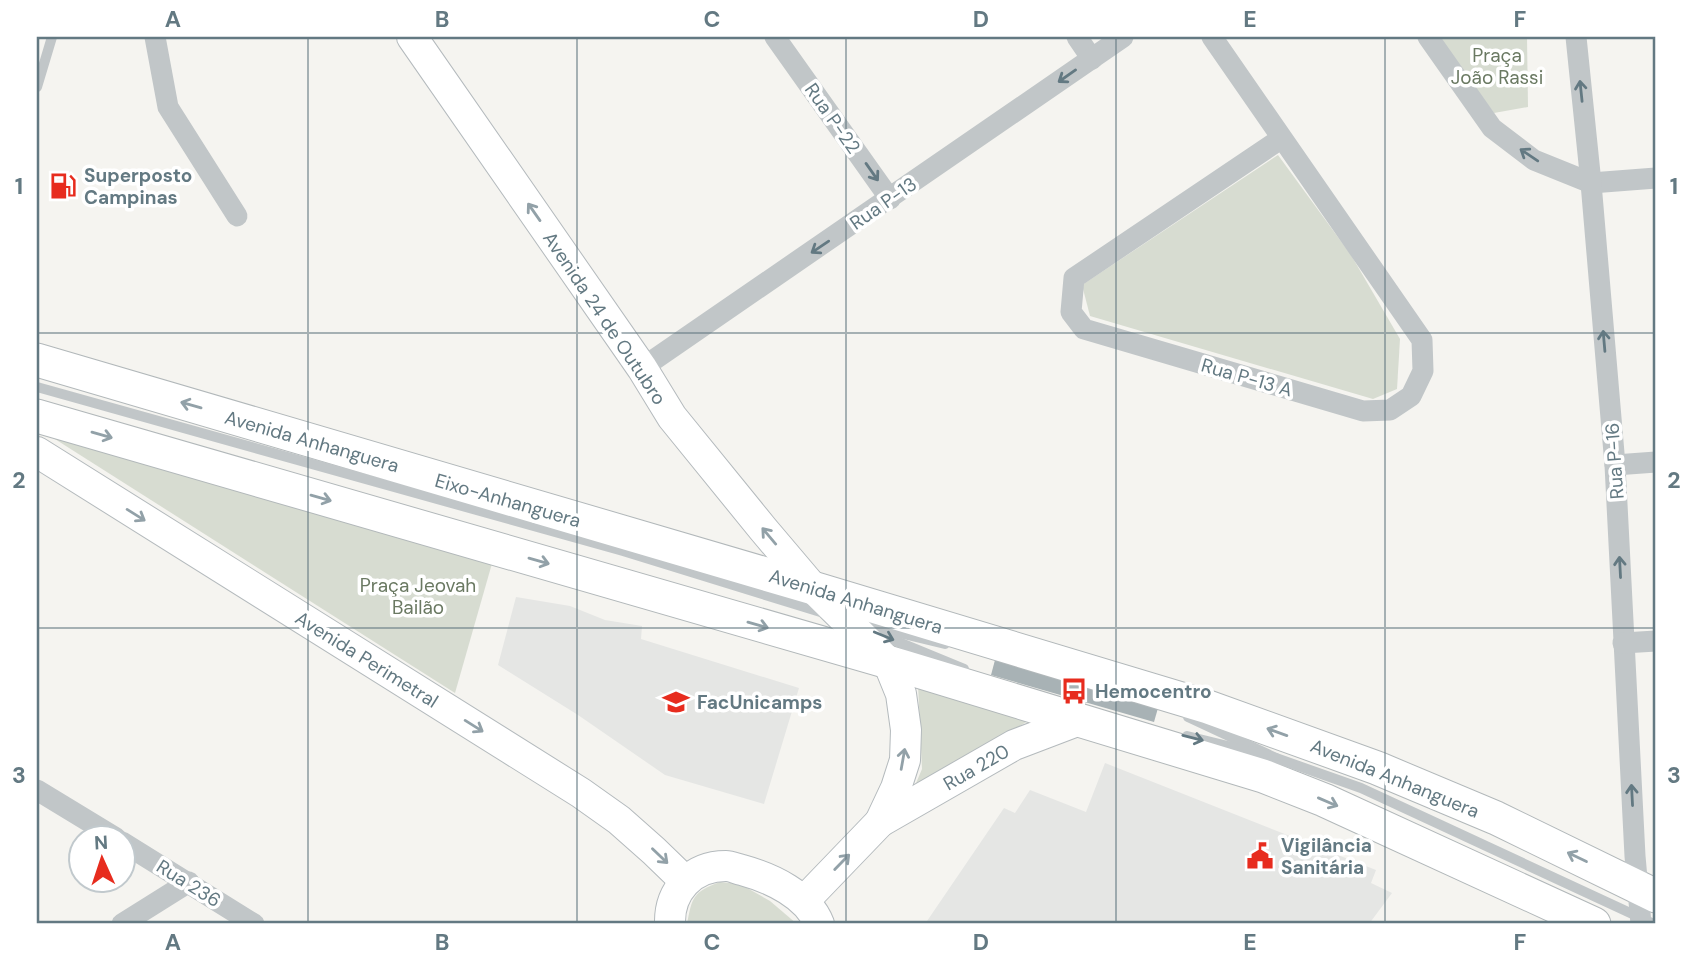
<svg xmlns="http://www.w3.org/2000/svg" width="1693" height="961" font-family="'DM Sans',sans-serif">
	<rect width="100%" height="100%" fill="#f5f4f0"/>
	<g fill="#e5e6e4">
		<polygon points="516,597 570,606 605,620 642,626 641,639 799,688 764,804 665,775 578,715 498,665"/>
		<polygon points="1105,763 1376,870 1371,883 1392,893 1369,924 925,924 1004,808 1015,813 1030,790 1086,812"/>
	</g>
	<g fill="#d7dcd1">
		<polygon points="1437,37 1527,37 1528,107 1494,113"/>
		<polygon points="1278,155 1351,255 1400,339 1397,389 1373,399 1090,316 1082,285"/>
		<polygon points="47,434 495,553 455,693"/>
		<polygon points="918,685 1034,717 911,795 922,769"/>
		<path d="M720,882L740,884L770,901L797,924H687C692,897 693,892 720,882Z"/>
	</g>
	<polygon fill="#a8b2b5" points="995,660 1158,708 1154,722 991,675"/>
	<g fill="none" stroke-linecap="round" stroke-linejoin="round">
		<g stroke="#b4babd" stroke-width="32">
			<g id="secondary">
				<polyline points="412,37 642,368 672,417 763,529 813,588 888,662 901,694 906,730 905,760 896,788 880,822"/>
				<polyline points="37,452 581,793 619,820 654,851 685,881"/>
				<polyline points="804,901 880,822 1014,745 1077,721"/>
				<path d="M670,924C669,891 692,866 726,866C731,866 737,869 742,870C771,878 808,895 819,924"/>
			</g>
		</g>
		<g stroke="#b2b8ba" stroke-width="35">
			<g id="primary">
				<polyline points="37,360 813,588 1208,707 1377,768 1496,818 1656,896"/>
				<polyline points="37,416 888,662 1263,776 1324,800 1594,924"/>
			</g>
		</g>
		<g stroke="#c1c6c8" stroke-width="10">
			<polyline points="37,87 52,37"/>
			<polyline points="37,387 623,551 827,614"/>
			<polyline points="862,624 945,644"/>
			<polyline points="869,630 964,669"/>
			<polyline points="1188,717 1276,758"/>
			<polyline points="1187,736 1276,758 1361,788 1654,924"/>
		</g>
		<g stroke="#c1c6c8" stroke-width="21">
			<polyline points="155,37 168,107 237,216"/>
			<polyline points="775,37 890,199"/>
			<polyline points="1077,37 1092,59"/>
			<polyline points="1212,37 1422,340 1423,371 1411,396 1390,410 1363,411 1084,329 1071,312 1074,278 1282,138"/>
			<polyline points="1428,37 1492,128 1534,160 1591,183 1656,178"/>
			<polyline points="1576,37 1591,183 1615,465 1635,856 1641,924"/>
			<polyline points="642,368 1123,37"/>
			<polyline points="1615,465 1656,462"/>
			<polyline points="1623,643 1656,641"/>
			<polyline points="37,790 116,838"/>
			<polyline points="122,842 254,924"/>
			<polyline points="122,924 189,882"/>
		</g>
		<use href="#secondary" stroke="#fff" stroke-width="30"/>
		<use href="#primary" stroke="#fff" stroke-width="33"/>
	</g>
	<defs><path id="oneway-shaft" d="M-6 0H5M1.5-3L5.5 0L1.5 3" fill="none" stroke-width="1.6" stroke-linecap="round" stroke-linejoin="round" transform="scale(1.75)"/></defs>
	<g stroke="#637982">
		<use href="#oneway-shaft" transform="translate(1067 76) rotate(145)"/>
		<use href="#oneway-shaft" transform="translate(1581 91) rotate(-96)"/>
		<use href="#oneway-shaft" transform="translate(1529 155) rotate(-146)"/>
		<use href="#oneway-shaft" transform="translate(872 172) rotate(55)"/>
		<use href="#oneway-shaft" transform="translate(820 247) rotate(146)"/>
		<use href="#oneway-shaft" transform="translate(1604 341) rotate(-95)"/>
		<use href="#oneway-shaft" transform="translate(1620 567) rotate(-93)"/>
		<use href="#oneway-shaft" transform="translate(884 636) rotate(22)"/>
		<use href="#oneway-shaft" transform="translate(1193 738) rotate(14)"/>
		<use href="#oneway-shaft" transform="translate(1632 795) rotate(-93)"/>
	</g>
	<g stroke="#92a1a8">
		<use href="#oneway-shaft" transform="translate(534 212) rotate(-125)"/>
		<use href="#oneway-shaft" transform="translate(191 405) rotate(-164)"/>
		<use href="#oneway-shaft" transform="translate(102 435) rotate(16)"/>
		<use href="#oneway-shaft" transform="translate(321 498) rotate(16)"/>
		<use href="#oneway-shaft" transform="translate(136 515) rotate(32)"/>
		<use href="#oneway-shaft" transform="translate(769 536) rotate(-130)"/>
		<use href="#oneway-shaft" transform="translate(539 561) rotate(16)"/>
		<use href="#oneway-shaft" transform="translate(758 625) rotate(16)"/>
		<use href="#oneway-shaft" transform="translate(474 726) rotate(32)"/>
		<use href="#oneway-shaft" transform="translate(1277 732) rotate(-160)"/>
		<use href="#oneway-shaft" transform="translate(903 759) rotate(-80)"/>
		<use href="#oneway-shaft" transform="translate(1328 802) rotate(23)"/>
		<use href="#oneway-shaft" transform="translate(660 856) rotate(44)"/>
		<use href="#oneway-shaft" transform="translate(1577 857) rotate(-154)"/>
		<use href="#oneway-shaft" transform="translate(842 862) rotate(-46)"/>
	</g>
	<path fill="none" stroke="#637982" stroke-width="2" stroke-opacity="0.55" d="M308,37V924M577,37V924M846,37V924M1116,37V924M1385,37V924M37,333H1656M37,628H1656"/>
	<defs>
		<g id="fuel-bare" transform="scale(2.1)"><path d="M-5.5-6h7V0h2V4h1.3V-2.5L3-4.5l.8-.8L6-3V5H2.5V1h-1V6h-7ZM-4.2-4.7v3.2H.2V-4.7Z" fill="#e72c1e" stroke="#fff" stroke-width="2.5" paint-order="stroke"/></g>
		<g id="bus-bare" transform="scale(2.1)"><path d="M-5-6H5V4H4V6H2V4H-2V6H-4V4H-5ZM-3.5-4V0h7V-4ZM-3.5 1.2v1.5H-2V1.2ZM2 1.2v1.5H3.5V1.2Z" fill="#e72c1e" stroke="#fff" stroke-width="2.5" paint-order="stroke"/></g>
		<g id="university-bare" transform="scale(2.1)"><path d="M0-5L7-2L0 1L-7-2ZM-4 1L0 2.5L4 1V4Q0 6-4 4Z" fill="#e72c1e" stroke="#fff" stroke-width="2.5" paint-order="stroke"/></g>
		<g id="civic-bare" transform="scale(2.1)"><path d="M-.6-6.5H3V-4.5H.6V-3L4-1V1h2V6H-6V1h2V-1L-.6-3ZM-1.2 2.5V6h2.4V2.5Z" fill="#e72c1e" stroke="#fff" stroke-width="2.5" paint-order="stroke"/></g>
	</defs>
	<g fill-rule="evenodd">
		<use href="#fuel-bare" x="63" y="186"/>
		<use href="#bus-bare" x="1074" y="691"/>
		<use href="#university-bare" x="676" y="702"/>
		<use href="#civic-bare" x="1260" y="856"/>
	</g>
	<g text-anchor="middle" stroke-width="7" stroke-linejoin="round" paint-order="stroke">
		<g font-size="19" fill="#6a7962" stroke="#fff">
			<text x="1497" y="62">Praça<tspan x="1497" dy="22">João Rassi</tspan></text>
			<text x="418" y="592">Praça Jeovah<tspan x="418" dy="22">Bailão</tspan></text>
		</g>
		<g font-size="19" fill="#637982" stroke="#fff">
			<text transform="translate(833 118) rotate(55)" y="7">Rua P-22</text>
			<text transform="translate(883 203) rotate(-35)" y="7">Rua P-13</text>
			<text transform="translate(605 318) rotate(56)" y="7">Avenida 24 de Outubro</text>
			<text transform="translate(1247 377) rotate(16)" y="7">Rua P-13 A</text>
			<text transform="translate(312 441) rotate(16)" y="7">Avenida Anhanguera</text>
			<text transform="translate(1614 461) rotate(-94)" y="7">Rua P-16</text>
			<text transform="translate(508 500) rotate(16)" y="7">Eixo-Anhanguera</text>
			<text transform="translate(856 601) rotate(17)" y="7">Avenida Anhanguera</text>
			<text transform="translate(367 659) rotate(32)" y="7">Avenida Perimetral</text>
			<text transform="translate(976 767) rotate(-30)" y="7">Rua 220</text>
			<text transform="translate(1395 778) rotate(22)" y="7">Avenida Anhanguera</text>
			<text transform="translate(189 883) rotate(32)" y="7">Rua 236</text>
		</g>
		<g font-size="19" font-weight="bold" fill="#637982" stroke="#fff" text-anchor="start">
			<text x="84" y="182">Superposto<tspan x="84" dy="22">Campinas</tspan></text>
			<text x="1095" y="698">Hemocentro</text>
			<text x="697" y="709">FacUnicamps</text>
			<text x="1281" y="852">Vigilância<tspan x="1281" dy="22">Sanitária</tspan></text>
		</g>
	</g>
	<rect width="1693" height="961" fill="none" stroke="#ffffff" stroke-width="77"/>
	<g transform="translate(102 859) rotate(357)"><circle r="33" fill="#ffffff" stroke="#c1c9cd" stroke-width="2"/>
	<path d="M0-5L12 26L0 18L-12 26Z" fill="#e72c1e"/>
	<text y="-10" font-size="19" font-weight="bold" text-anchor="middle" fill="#637982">N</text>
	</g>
	<rect x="38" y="38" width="1616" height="884" fill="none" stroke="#637982" stroke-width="2.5"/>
	<g font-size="23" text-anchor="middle" font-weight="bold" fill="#637982">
		<text x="173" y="27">A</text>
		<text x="442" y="27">B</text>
		<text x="712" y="27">C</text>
		<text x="981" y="27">D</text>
		<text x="1250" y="27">E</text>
		<text x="1520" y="27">F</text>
		<text x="19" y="194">1</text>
		<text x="1674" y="194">1</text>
		<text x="19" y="488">2</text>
		<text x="1674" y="488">2</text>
		<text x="19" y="783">3</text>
		<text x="1674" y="783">3</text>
		<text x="173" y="950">A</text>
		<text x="442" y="950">B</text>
		<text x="712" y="950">C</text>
		<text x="981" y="950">D</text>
		<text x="1250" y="950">E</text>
		<text x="1520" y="950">F</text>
	</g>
</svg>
